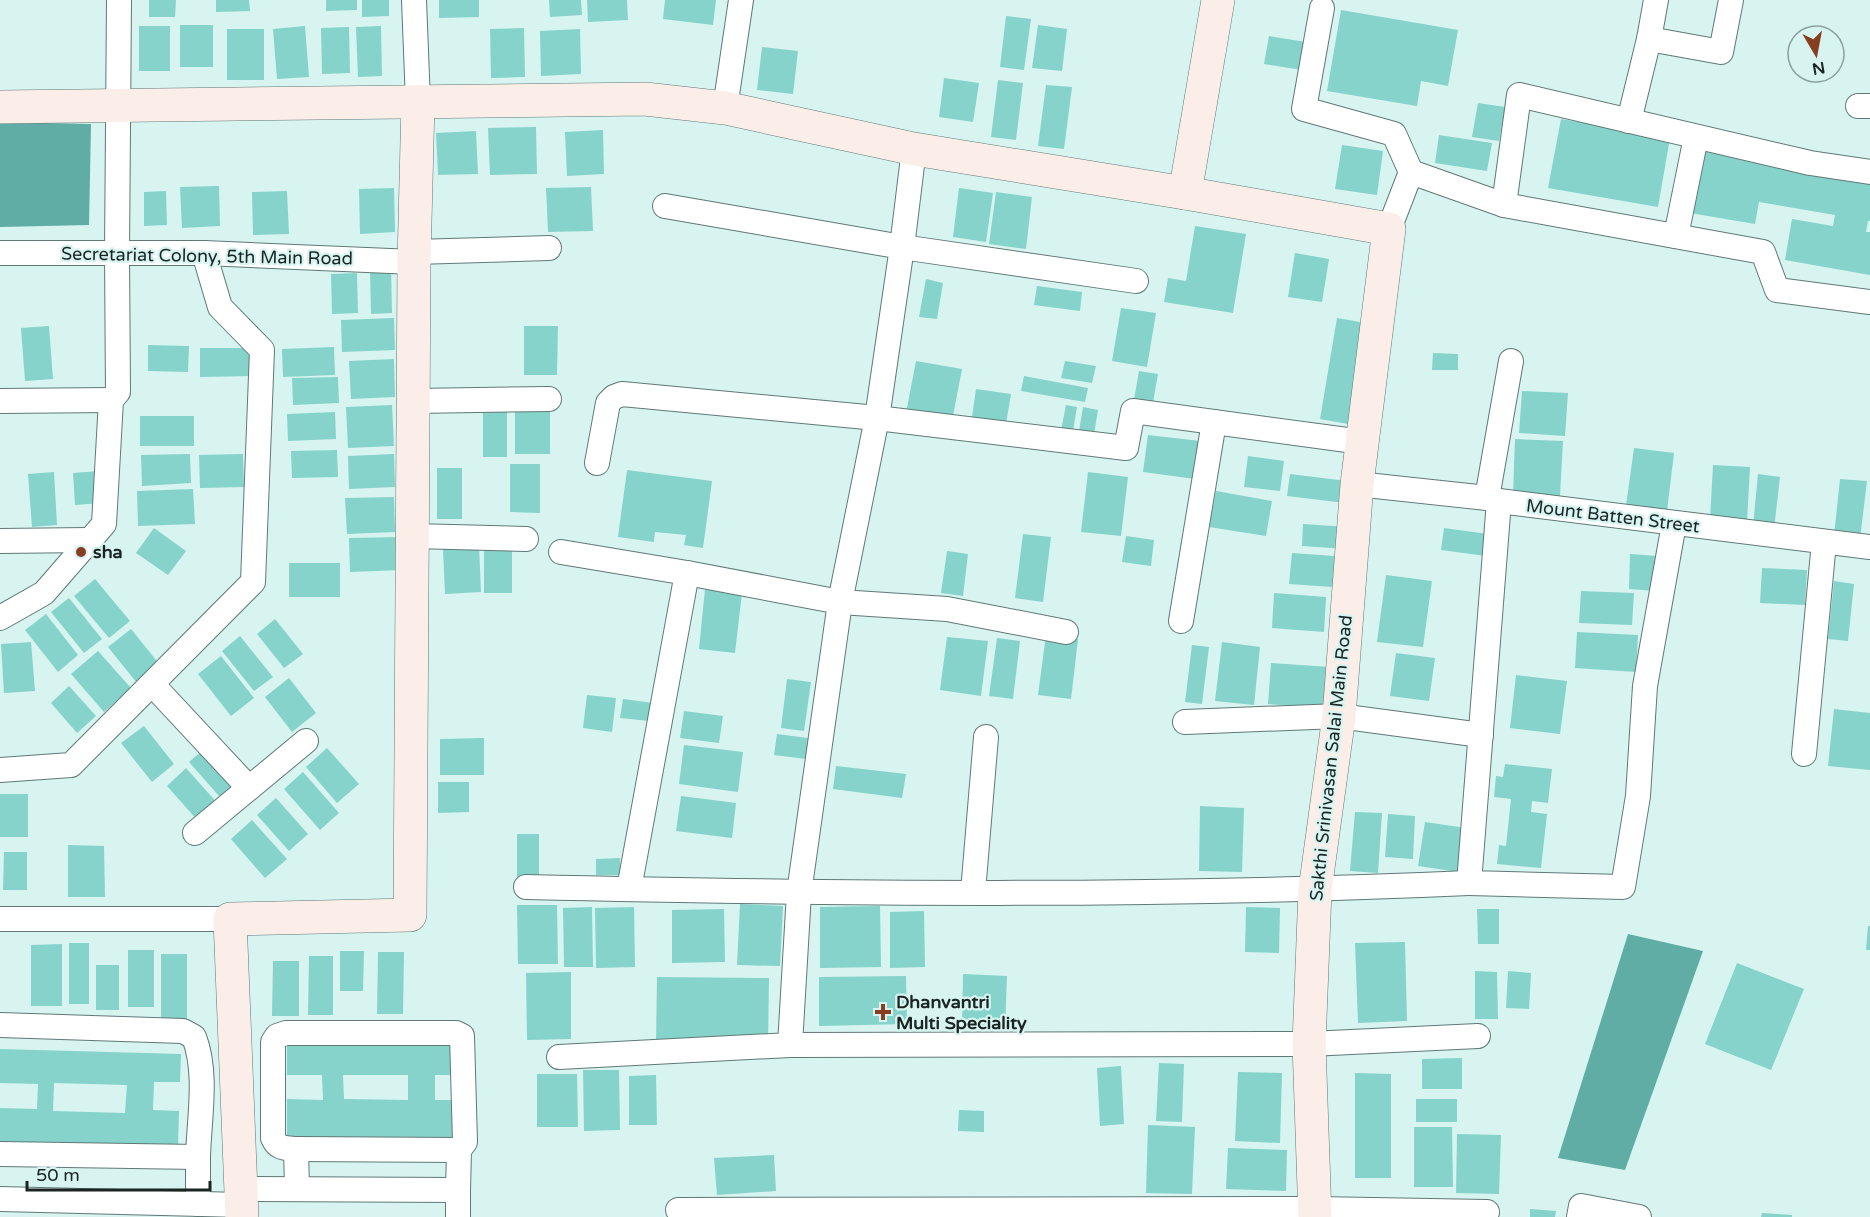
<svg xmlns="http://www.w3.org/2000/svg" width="1870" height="1217" font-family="'Varela Round',sans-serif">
	<rect width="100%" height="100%" fill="#d7f4f0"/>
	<g fill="#5fada5">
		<polygon points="0,122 91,124 89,225 0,227"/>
		<polygon points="1628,934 1703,951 1625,1170 1558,1158"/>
	</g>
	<g fill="#85d3cb" fill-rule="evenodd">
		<polygon points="149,0 176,0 175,17 149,17"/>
		<polygon points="216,0 249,0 250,11 216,12"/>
		<polygon points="326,0 357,0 357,10 326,11"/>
		<polygon points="362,0 389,0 389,16 362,17"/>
		<polygon points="439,0 479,0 479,17 439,18"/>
		<polygon points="549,0 581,0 582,15 550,17"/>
		<polygon points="587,0 627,0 628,20 588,22"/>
		<polygon points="665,0 716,0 713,25 663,19"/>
		<polygon points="1341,10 1458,30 1448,86 1421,81 1417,106 1327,91"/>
		<polygon points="1006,16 1031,19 1024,70 1000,67"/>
		<rect x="180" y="25" width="33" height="42"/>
		<polygon points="1038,25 1067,29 1062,71 1032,68"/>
		<rect x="139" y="26" width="31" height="45"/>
		<polygon points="305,26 309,77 277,79 273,29"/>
		<polygon points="381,26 382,76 358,77 356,27"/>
		<polygon points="349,27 350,73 322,74 321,28"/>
		<polygon points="524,28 525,77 491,78 490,29"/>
		<rect x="227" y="29" width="37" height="51"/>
		<polygon points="580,29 581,74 541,76 540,31"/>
		<polygon points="1269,36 1306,42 1302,70 1264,64"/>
		<polygon points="762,47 798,51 793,94 757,90"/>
		<polygon points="944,78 979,83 973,122 939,117"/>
		<polygon points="998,80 1023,83 1016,140 991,137"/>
		<polygon points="1046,85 1072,87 1064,149 1038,146"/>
		<polygon points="1478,103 1505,107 1499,141 1472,137"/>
		<polygon points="1561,119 1670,138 1658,207 1548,188"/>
		<polygon points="536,127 537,174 490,175 488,128"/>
		<polygon points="603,130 604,174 567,176 565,132"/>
		<polygon points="476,131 478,174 438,175 436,133"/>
		<polygon points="1439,135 1492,143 1487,171 1435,163"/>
		<polygon points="1342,145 1383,151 1377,195 1335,189"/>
		<polygon points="1701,147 1870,182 1870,221 1868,221 1866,232 1870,232 1870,275 1785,260 1792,219 1833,226 1835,215 1759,202 1755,224 1690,213"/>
		<polygon points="219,186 220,226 182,228 180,187"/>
		<polygon points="591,187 593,231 548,232 546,188"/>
		<polygon points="394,188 395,232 360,234 359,189"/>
		<polygon points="959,188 993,193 986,242 953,237"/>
		<polygon points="166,191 167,225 144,226 144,192"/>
		<polygon points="287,191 289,234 253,235 252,192"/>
		<polygon points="996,192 1032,197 1026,249 989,244"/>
		<polygon points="1195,226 1246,234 1233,313 1164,302 1168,278 1186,281"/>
		<polygon points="1295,253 1329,259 1322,302 1288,297"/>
		<polygon points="391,269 392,313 371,314 370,270"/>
		<polygon points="357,273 358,313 332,314 331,274"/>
		<polygon points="926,279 943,283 937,319 919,317"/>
		<polygon points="1037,286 1082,292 1080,311 1034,305"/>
		<polygon points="1121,308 1156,313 1147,367 1112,361"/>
		<polygon points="394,318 395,350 342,352 341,320"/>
		<polygon points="1337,318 1366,323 1348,424 1320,419"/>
		<polygon points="49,326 53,379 25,381 21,328"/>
		<polygon points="524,326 558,326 557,375 524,375"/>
		<polygon points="148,345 189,346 188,372 148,371"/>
		<polygon points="334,347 335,375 283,377 282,349"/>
		<polygon points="200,348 252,348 253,376 200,377"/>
		<polygon points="1433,353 1458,354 1458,370 1432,370"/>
		<polygon points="394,359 395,397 351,399 349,361"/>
		<polygon points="916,361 962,369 952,421 906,413"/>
		<polygon points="1065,361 1096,366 1092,383 1061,378"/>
		<polygon points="1139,371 1158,374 1152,408 1133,405"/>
		<polygon points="1024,376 1088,388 1085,402 1021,391"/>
		<polygon points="338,377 339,403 293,405 292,378"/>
		<polygon points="976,389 1011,394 1005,430 971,424"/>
		<polygon points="1522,391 1568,393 1565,436 1519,433"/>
		<polygon points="392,405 394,446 348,448 346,407"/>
		<polygon points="1066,405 1077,407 1072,437 1060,435"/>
		<polygon points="1083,407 1098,410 1093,440 1078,437"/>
		<polygon points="507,408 507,457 483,457 483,409"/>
		<rect x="515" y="411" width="35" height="43"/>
		<polygon points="335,412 336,439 288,441 287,414"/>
		<rect x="140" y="416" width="54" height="30"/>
		<polygon points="1148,435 1200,441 1195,479 1143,472"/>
		<polygon points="1515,439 1563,441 1560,496 1513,494"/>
		<polygon points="1634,448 1674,453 1667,511 1626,506"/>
		<polygon points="337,450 338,477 292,478 291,451"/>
		<polygon points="190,454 191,483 142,486 141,455"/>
		<polygon points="243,454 244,487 200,488 199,455"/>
		<polygon points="394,454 395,487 349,489 348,456"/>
		<polygon points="1248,456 1284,461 1280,491 1244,487"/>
		<polygon points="510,464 540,464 540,513 510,512"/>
		<polygon points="1713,465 1750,467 1747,522 1710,520"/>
		<rect x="437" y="468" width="25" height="51"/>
		<polygon points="627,470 712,481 703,548 684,545 686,535 655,532 654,542 618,537"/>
		<polygon points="99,471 101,503 75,505 73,473"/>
		<polygon points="54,472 57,525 32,527 28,474"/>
		<polygon points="1088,472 1128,477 1121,536 1081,532"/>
		<polygon points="1290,474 1347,481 1345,503 1287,496"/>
		<polygon points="1758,474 1780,477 1774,529 1753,526"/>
		<polygon points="1840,479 1867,481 1860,539 1834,536"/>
		<polygon points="193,489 195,524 138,526 137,491"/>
		<polygon points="1216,491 1272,501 1266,536 1209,527"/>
		<polygon points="394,497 395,532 347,534 345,498"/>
		<polygon points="1303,524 1348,527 1346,549 1302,546"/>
		<polygon points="154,528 186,551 168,575 136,553"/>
		<polygon points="1444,528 1488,534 1486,556 1441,550"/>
		<polygon points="1023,534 1051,537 1043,602 1015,598"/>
		<polygon points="1126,536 1154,540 1151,566 1122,562"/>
		<polygon points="400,537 401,570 350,572 349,538"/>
		<polygon points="479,546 481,592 445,594 443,549"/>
		<rect x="484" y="546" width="28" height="47"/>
		<polygon points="947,551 968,554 963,596 941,593"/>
		<polygon points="1292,553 1335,556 1333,587 1289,584"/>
		<polygon points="1630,554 1658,556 1656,591 1629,589"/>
		<rect x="289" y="563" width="51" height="34"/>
		<polygon points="1762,568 1807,570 1805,605 1760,603"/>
		<polygon points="1386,575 1432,581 1423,647 1377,642"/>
		<polygon points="95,579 130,621 109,638 74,596"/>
		<polygon points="1834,581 1854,584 1848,641 1828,639"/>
		<polygon points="705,589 742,593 735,653 699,649"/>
		<polygon points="1581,591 1634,593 1632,625 1579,623"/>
		<polygon points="1274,593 1326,597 1324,632 1272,628"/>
		<polygon points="69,598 102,639 84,653 51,612"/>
		<polygon points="46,614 78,655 58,672 25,630"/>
		<polygon points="275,619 303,654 284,668 257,634"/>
		<polygon points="131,629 160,665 137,683 108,647"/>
		<polygon points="1577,632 1638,635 1636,672 1575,668"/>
		<polygon points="1046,635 1078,639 1071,699 1038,695"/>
		<polygon points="240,636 273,677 254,691 222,651"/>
		<polygon points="947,637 988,641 981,696 940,690"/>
		<polygon points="997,638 1020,641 1013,699 989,696"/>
		<polygon points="31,642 35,691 4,693 1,644"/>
		<polygon points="1222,642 1260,647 1254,705 1215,701"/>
		<polygon points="1192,645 1209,647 1202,704 1185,702"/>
		<polygon points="98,651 131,688 104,712 71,674"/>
		<polygon points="1396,653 1435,658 1429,701 1390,696"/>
		<polygon points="221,656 254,698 231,716 198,674"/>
		<polygon points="1271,663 1330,667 1327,708 1268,704"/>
		<polygon points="1516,675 1567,681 1560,734 1510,728"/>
		<polygon points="289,678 316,713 292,732 265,697"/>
		<polygon points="787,679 811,682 804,731 781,728"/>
		<polygon points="69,686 96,716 77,733 51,703"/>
		<polygon points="587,695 616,698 612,732 583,728"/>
		<polygon points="623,699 661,704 659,722 620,718"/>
		<polygon points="1834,709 1870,713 1870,770 1828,766"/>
		<polygon points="684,711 723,716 719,743 680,738"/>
		<polygon points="144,726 174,764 152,782 121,743"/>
		<polygon points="777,734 808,738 806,759 774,755"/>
		<polygon points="484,738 484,775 440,775 440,739"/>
		<polygon points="209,745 246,788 227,805 189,762"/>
		<polygon points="684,745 743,752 738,792 679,784"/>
		<polygon points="327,748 359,784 337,803 306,767"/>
		<polygon points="1505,764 1552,769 1548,803 1532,801 1531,812 1547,814 1541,868 1497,864 1499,845 1506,846 1511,799 1494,797 1496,776 1503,777"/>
		<polygon points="836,766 906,774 902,798 833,789"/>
		<polygon points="186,768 219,805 199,822 167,786"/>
		<polygon points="303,772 339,813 320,830 284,789"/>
		<polygon points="438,782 469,782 469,812 438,813"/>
		<rect x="0" y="794" width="28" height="43"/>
		<polygon points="681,796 736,803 732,838 676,831"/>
		<polygon points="276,798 308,834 289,851 257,815"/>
		<polygon points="1200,806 1244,808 1242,872 1199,871"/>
		<polygon points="1355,812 1382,813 1378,873 1350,871"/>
		<polygon points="1388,814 1415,816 1413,859 1385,857"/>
		<polygon points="252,820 287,859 265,878 231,839"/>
		<polygon points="1425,822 1466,828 1459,872 1418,866"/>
		<rect x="517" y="834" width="22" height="43"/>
		<polygon points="68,845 104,846 105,897 68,897"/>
		<polygon points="4,852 27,852 27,890 3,890"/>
		<polygon points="620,858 620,875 596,875 596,859"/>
		<polygon points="740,904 783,906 780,966 737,965"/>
		<polygon points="517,905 557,905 558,964 518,964"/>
		<polygon points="880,906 881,967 820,968 820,907"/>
		<polygon points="592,907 593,967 564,967 563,908"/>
		<polygon points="634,907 635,967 596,968 595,908"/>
		<polygon points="1246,907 1280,908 1279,953 1245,952"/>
		<polygon points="724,909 725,962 672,963 672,910"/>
		<polygon points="1477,909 1499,909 1499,944 1478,944"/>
		<polygon points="924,911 925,967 890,968 890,912"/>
		<polygon points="1868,926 1870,926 1870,950 1866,950"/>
		<polygon points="1405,942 1407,1021 1358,1023 1355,943"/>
		<rect x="69" y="943" width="20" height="61"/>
		<polygon points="62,944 62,1006 31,1006 31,945"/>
		<rect x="128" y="950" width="26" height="57"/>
		<polygon points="340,951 364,951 363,991 340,991"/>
		<polygon points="378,952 404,952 403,1014 377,1014"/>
		<rect x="161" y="954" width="26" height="65"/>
		<polygon points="309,956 333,956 333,1015 308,1015"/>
		<polygon points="273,961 299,961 299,1016 272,1016"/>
		<polygon points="1737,963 1804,989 1771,1070 1705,1044"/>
		<rect x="96" y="965" width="23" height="45"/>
		<polygon points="1475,971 1497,972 1498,1019 1475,1019"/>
		<polygon points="1508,971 1531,973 1529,1009 1506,1008"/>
		<polygon points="571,972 571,1039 527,1040 526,973"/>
		<polygon points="963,974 1007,976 1005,1030 962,1029"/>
		<polygon points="906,976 907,1024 819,1026 819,977"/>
		<polygon points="657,977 769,978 768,1045 656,1044"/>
		<path d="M459,1039V1075H435V1100H459V1137H287V1099L323,1100L322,1075H287V1041ZM343,1075H408V1100L344,1099Z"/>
		<path d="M0,1049L181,1054L180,1082H154L153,1110L179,1111L178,1149L0,1144V1108L37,1109L38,1084L0,1083ZM54,1083L127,1085L125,1113L53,1111Z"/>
		<polygon points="1462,1058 1462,1089 1422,1089 1422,1059"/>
		<polygon points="1159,1063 1184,1064 1182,1122 1156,1121"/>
		<polygon points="1121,1066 1124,1124 1100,1126 1097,1068"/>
		<polygon points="583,1070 619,1070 620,1130 584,1131"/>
		<polygon points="1238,1072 1282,1073 1280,1143 1235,1141"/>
		<polygon points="1355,1073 1391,1074 1391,1178 1355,1178"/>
		<polygon points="537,1074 577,1074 578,1127 537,1127"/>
		<polygon points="656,1075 657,1125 629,1125 629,1076"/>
		<rect x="1416" y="1099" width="41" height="23"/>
		<polygon points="959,1110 984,1111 984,1132 958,1131"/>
		<polygon points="1148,1125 1195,1127 1192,1194 1146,1193"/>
		<polygon points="1414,1127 1452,1127 1453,1187 1414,1187"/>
		<polygon points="1457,1134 1501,1135 1499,1194 1456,1193"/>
		<polygon points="1228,1148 1287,1150 1286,1191 1226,1189"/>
		<polygon points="774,1155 776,1191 717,1195 714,1158"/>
		<polygon points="1530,1209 1556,1211 1555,1217 1530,1217"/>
		<polygon points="1762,1213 1792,1215 1792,1217 1761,1217"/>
	</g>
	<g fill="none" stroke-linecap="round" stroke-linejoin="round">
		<g stroke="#5f7976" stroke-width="26">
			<g id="street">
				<polyline points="414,0 418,102"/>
				<polyline points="1322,8 1304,109 1394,134 1411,172"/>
				<polyline points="1649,39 1656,0"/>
				<polyline points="1858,106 1870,106"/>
				<polyline points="725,108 741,0"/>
				<polyline points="1629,121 1649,39 1721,52 1731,0"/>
				<polyline points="1504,205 1519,95 1810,163 1870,172"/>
				<polyline points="665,206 902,247 1136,281"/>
				<polyline points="1389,229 1411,172 1504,205 1763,252 1777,290 1870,302"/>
				<polyline points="1676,236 1696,137"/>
				<polyline points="414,252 549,248"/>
				<polyline points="0,253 204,253 414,262"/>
				<polyline points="0,401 111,400"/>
				<polyline points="413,401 549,399"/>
				<polyline points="597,463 608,403 614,397 622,394 877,418 1126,448 1133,411 1362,442"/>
				<polyline points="1357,484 1487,498 1499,501 1870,547"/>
				<polyline points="1487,498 1511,361"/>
				<polyline points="1499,501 1469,883 1623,887 1638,796 1645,686 1674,524"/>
				<polyline points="413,536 526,539"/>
				<polyline points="0,541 89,540"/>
				<polyline points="561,552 687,573"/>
				<polyline points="0,618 44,593 104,524 111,400 118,392 117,253 119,0"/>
				<polyline points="1181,621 1214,422"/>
				<polyline points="152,684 249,788"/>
				<polyline points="1185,722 1339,716 1481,735"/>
				<polyline points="1804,754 1824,542"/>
				<polyline points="0,770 71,765 253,582 262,350 220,307 204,253"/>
				<polyline points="195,833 306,741"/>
				<path d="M526,887C840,894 1155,897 1469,883"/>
				<polyline points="629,889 687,573 840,602 947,609 1066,632"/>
				<polyline points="973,892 986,737"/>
				<polyline points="0,919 230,919"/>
				<path d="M0,1025L183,1031L194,1037C208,1073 199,1119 198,1157L0,1154"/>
				<polyline points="790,1045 1309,1044 1478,1036"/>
				<polyline points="559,1057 790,1045 799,893 840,602 877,418 902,247 914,149"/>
				<polyline points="296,1149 459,1150"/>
				<polyline points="241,1189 458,1190 458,1217"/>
				<path d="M297,1189L296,1149C285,1148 278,1149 273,1138V1042L277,1036L286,1033H456L462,1036L465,1142L459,1150L458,1190"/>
				<polyline points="0,1199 242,1205"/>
				<polyline points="198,1204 198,1157"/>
				<polyline points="678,1210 1316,1209 1487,1212"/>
				<polyline points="1579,1217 1581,1206 1639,1217"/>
			</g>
		</g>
		<g stroke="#5f7976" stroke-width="34">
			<g id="secondary">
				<polyline points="0,107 645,99 725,108 914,149 1185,193 1389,229 1357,484 1339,716 1315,890 1309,1044 1315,1217"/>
				<polyline points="1185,193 1218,0"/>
				<polyline points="242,1217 230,919 410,915 414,262 418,102"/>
			</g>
		</g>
		<use href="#street" stroke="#fff" stroke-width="24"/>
		<use href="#secondary" stroke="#fbeee9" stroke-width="33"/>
	</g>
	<g fill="#873e21" stroke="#d7f4f0" stroke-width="2">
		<circle cx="81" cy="552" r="6"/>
		<path d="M880 1003h6v6h6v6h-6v6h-6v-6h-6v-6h6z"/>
	</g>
	<g text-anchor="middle" stroke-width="4.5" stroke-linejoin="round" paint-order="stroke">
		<g font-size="18" fill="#1a2523" stroke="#d7f4f0">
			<text transform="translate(207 256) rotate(1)" y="6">Secretariat Colony, 5th Main Road</text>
			<text transform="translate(1613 516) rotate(7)" y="6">Mount Batten Street</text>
			<text transform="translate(1331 758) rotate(-84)" y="6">Sakthi Srinivasan Salai Main Road</text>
		</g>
		<g font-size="18" font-weight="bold" fill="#1a2523" stroke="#d7f4f0" text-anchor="start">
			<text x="93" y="558">sha</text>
			<text x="896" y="1008">Dhanvantri<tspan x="896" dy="21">Multi Speciality</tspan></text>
		</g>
	</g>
	<g transform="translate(1816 54) rotate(170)"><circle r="28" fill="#d7f4f0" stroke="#8ba19e" stroke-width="1.5"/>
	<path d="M0-4.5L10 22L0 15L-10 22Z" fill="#873e21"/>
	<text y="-9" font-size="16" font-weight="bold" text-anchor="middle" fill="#1a2523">N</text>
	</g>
	<path d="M27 1181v9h183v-9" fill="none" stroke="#1a2523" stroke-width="3"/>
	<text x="36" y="1181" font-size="18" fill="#1a2523" stroke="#d7f4f0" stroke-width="4.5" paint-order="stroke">50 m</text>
</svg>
